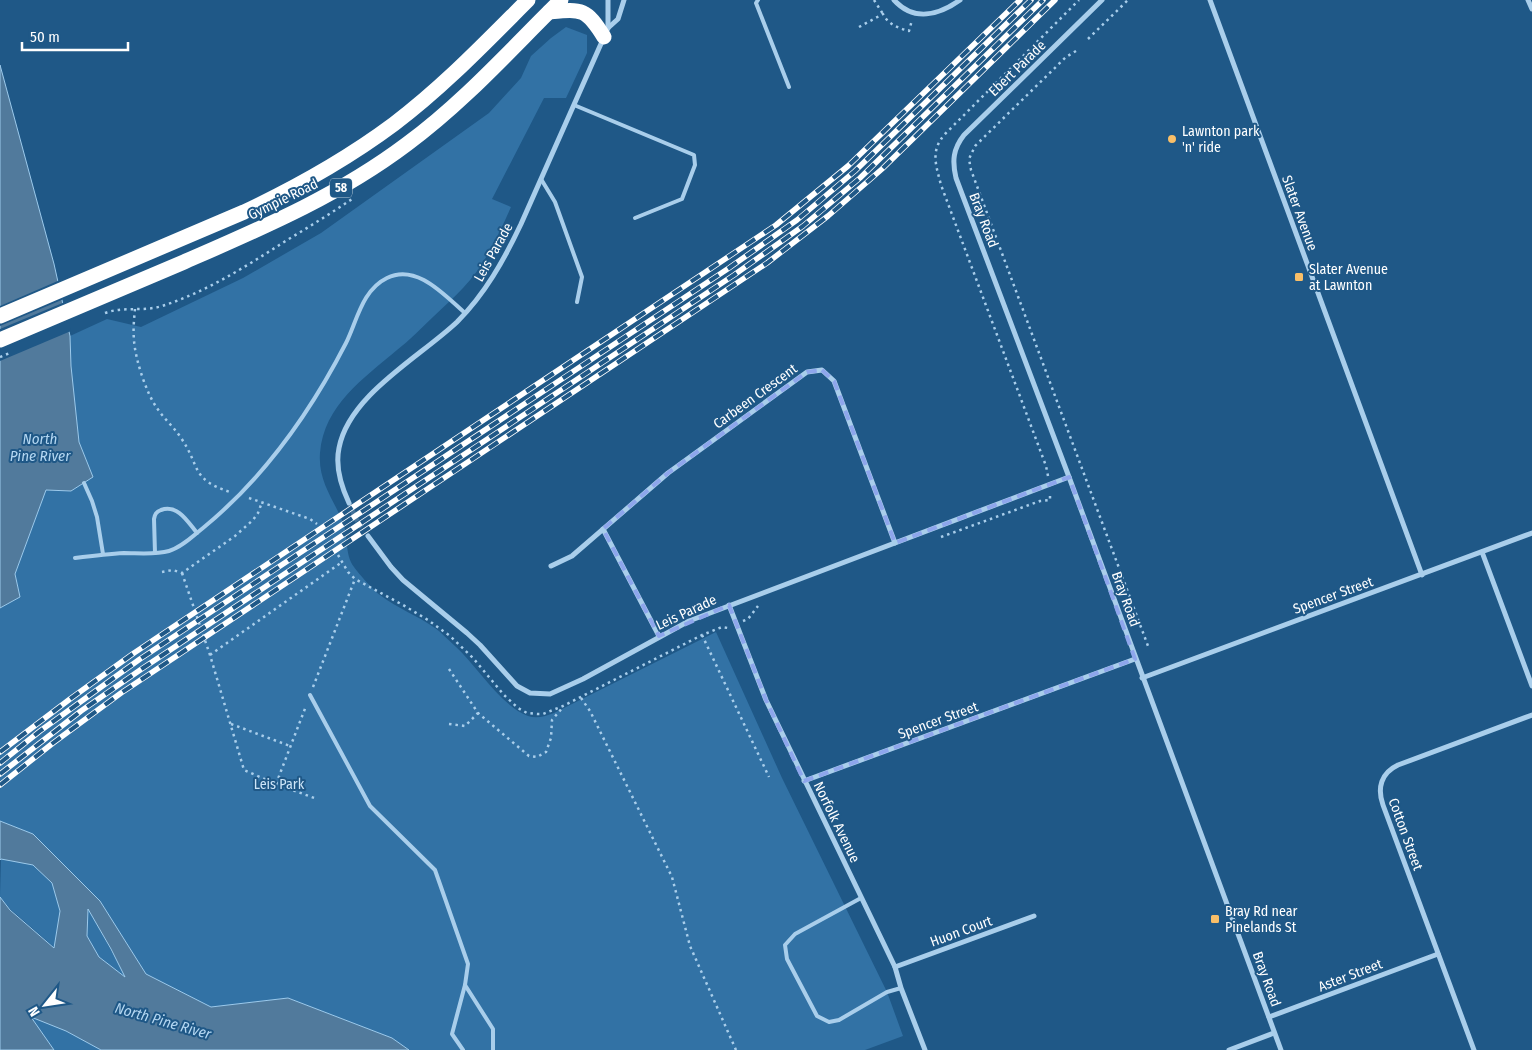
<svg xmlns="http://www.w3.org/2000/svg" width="1532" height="1050" font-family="'Fira Sans Condensed',sans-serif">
	<rect width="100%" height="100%" fill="#1f5887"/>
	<g fill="#3272a5">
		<path d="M566,27L587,35V53L566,98H544L492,199L511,207C498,236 485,265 463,288C454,298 443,307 433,317C421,328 410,340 397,350C364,378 324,405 320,453C318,480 332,497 342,520C349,535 344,554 354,567C359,574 373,590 380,595C397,608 418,616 435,628C442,633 448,640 455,646C476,665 501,706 528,716C537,719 546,716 554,713L716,632L782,778L887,992L903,1036L865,1050H409L392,1038L288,998L211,1007L146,974L100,901L33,834L0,821V608L20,597L15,574L46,490L71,491L93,477L79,442L71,366L70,336L107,319L141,327L243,278L321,233L489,113L521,78L531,56L551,38Z"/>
		<polygon points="1,858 33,865 52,883 60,911 55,948 10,909 0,897"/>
		<polygon points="88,908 126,978 99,957 87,936"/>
		<polygon points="30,1016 66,1031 101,1050 54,1050"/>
	</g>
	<g fill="#517a9c" stroke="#9ccaec" fill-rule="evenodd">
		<polygon points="0,65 54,264 70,336 71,366 79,442 93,477 71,491 46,490 15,574 20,597 0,608"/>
		<path d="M0,821L33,834L100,901L146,974L211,1007L288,998L392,1038L409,1050H101L66,1031L31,1017L54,1050H0V897L10,910L54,948L60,911L52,883L33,865L1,859L0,860ZM88,909L111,949L125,977L99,957L87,936Z"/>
	</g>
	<g fill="#1f5887">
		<polygon points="60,280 64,299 0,326 0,306"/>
		<polygon points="65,302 71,331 0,361 0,329"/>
	</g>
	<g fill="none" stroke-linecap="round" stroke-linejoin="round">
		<polyline stroke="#417199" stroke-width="5" stroke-dasharray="5 2.5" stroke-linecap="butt" points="349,503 356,519 368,536"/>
		<g stroke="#a9ceeb" stroke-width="2.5" stroke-dasharray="2.5 4" stroke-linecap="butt">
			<polyline points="874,0 883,14"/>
			<path d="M859,27L883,14C888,24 898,28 909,31L912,20"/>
			<polyline points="1088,39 1128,0"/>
			<polyline points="1076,51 1066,57 975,146 969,159 971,170 1148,646"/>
			<path d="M135,309C134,319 133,330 134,340C135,358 146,393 157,408C164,419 174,427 181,438C201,467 190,479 230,492"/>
			<path d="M105,313C124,306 143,312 162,306C206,292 245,267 284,242C307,228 330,214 352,199"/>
			<polyline points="0,357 12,352"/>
			<path d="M1048,476L1046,466L941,185C936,165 930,151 945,134L1079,0"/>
			<polyline points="249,498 310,519 317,524"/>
			<polyline points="941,537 1040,501 1050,500 1050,494"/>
			<polyline points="338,555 348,572 355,579 403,605 428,620 450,636 473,658 504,695 518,708 527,713 538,714 543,714 563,706 702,635 722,627 728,628"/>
			<polyline points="162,572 173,570 182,573 235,536 253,520 258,513 262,502"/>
			<polyline points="182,573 210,655 244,770 276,784 317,799"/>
			<polyline points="743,621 748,619 758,606"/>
			<polyline points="702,635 769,777"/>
			<polyline points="210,655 342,562"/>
			<polyline points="449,669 478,713 529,756 537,757 546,752 551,738 552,720 563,707"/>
			<polyline points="313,687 355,579"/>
			<polyline points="581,698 590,711 672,877 690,946 736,1050"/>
			<polyline points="231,724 290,746"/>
			<polyline points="449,724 465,726 478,713"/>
			<polyline points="276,784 306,706"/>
		</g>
		<g stroke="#a9ceeb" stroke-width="4">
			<polyline points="758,0 756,3 789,87"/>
			<polyline points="574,105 694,155 695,165 682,199 635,218"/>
			<polyline points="541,179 555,202 582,277 577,302"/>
			<polyline points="84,483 92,501 97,517 103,554"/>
			<path d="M155,553L154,519C155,514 156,512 161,510C178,504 188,522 197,533"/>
			<path d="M75,558C91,556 107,554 124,553C138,553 155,555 169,551C182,547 193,536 203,528C264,478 310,413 346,343C357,321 362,290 387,278C417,263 445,296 465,313"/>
			<polyline points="310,695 370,806 435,870 468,964 465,985 452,1034 463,1050"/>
			<polyline points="861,898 795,934 785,945 787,959 817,1016 829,1022 839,1020 887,992 901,988"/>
			<polyline points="465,985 493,1029 493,1050"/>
		</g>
		<g stroke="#a9ceeb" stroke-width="5">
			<polyline points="608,0 608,28"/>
			<path d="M894,0C914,22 939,15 960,0"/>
			<path d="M1102,0L964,135C953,149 952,161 956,178L1069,477L1281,1050"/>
			<polyline points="1210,0 1422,575"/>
			<polyline points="1528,0 1532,9"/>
			<path d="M349,503C341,486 335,467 339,448C349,395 420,357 457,322C485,294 504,260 521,224L608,28L618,19L624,0"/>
			<polyline points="603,529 659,636"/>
			<polyline points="368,536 391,567 403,580 467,633 480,645 517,686 530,693 550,694 583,679 689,621 1069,477"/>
			<polyline points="1482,552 1532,686"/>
			<polyline points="551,566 572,556 668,473 807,372 822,370 834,381 895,543"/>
			<polyline points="729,605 766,700 895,967 901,988 925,1050"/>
			<polyline points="1142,678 1532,533"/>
			<polyline points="804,781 1135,659"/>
			<polyline points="895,967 1034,916"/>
			<polyline points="1269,1017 1438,954"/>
			<polyline points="1229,1050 1274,1033"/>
			<path d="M1474,1050L1383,805C1377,788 1381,773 1398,765L1532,715"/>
		</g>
		<g stroke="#fff" stroke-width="15">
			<path d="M549,12C582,9 586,8 604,37"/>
			<path d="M0,316L244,212C297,187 347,159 394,124C443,87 485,43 528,0"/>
			<path d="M0,340C61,314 123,288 184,262C262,228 338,196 407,144C464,102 511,49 561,0"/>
		</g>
		<g stroke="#fff" stroke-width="5.5">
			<g id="rail">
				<polyline points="0,752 70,699 134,653 776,225 848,166 1020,0"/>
				<polyline points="0,763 40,731 140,659 729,268 797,220 855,171 1031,0"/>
				<polyline points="0,774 81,711 143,668 734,275 803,226 860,178 1043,0"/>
				<polyline points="0,785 53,743 121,693 767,263 828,216 882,169 1055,0"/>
			</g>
		</g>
		<use href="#rail" stroke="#1f5887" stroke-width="4" stroke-dasharray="11" stroke-linecap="butt"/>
	</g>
	<path fill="none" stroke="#8ea6ec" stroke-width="4" stroke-dasharray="10 6" stroke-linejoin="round" d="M822,370L834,381L895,543L1069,477L1135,659L804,781L766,700L729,605L659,636L603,529L668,473L807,372Z"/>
	<g fill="#f9bf68" stroke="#1f5887" stroke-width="2">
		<circle cx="1172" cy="139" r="5"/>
		<rect x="1294" y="272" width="10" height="10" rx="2.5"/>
		<rect x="1210" y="914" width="10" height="10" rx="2.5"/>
	</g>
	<g text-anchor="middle" stroke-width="4" stroke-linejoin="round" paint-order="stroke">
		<rect fill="#1f5887" stroke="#bccddb" stroke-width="1" x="330" y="178.5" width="22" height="19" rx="4"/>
		<g font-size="12" font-weight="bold" fill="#fff">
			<text x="341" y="192">58</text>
		</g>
		<g font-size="14" fill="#fff" stroke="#1f5887">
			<text transform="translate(1017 68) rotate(-44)" y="5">Ebert Parade</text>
			<text transform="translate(283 199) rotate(-26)" y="5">Gympie Road</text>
			<text transform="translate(1300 213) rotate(70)" y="5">Slater Avenue</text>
			<text transform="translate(984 220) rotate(69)" y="5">Bray Road</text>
			<text transform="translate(493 252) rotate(-61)" y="5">Leis Parade</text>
			<text transform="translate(755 396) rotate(-36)" y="5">Carbeen Crescent</text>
			<text transform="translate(1333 595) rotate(-20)" y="5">Spencer Street</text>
			<text transform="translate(1126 599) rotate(70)" y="5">Bray Road</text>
			<text transform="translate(686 612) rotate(-25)" y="5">Leis Parade</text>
			<text transform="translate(938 720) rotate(-20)" y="5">Spencer Street</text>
			<text transform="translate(837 822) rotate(64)" y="5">Norfolk Avenue</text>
			<text transform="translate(1406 834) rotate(70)" y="5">Cotton Street</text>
			<text transform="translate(961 931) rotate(-20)" y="5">Huon Court</text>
			<text transform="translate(1350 975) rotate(-21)" y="5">Aster Street</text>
			<text transform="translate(1267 979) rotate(70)" y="5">Bray Road</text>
		</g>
		<g font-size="14" fill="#fff" stroke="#1f5887" text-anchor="start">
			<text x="1182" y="136">Lawnton park<tspan x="1182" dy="16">'n' ride</tspan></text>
			<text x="1309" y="274">Slater Avenue<tspan x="1309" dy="16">at Lawnton</tspan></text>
			<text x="1225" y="916">Bray Rd near<tspan x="1225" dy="16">Pinelands St</tspan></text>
		</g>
		<g font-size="14" fill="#cde5f8" stroke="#1f5887">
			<text x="279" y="789">Leis Park</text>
		</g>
		<g font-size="15" font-style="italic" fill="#b4d7f2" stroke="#1f5887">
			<text x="40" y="444">North<tspan x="40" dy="17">Pine River</tspan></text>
			<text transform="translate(163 1021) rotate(16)" y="5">North Pine River</text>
		</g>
	</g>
	<g transform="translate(45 1005) rotate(240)" stroke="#1f5887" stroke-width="4" paint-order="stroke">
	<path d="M0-4L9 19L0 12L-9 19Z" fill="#ffffff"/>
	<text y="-8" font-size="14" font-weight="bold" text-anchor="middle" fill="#ffffff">N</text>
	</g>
	<path d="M22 42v8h106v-8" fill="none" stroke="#ffffff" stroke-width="2.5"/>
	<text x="30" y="42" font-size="15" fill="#ffffff" stroke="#1f5887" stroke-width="4" paint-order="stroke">50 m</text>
</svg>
